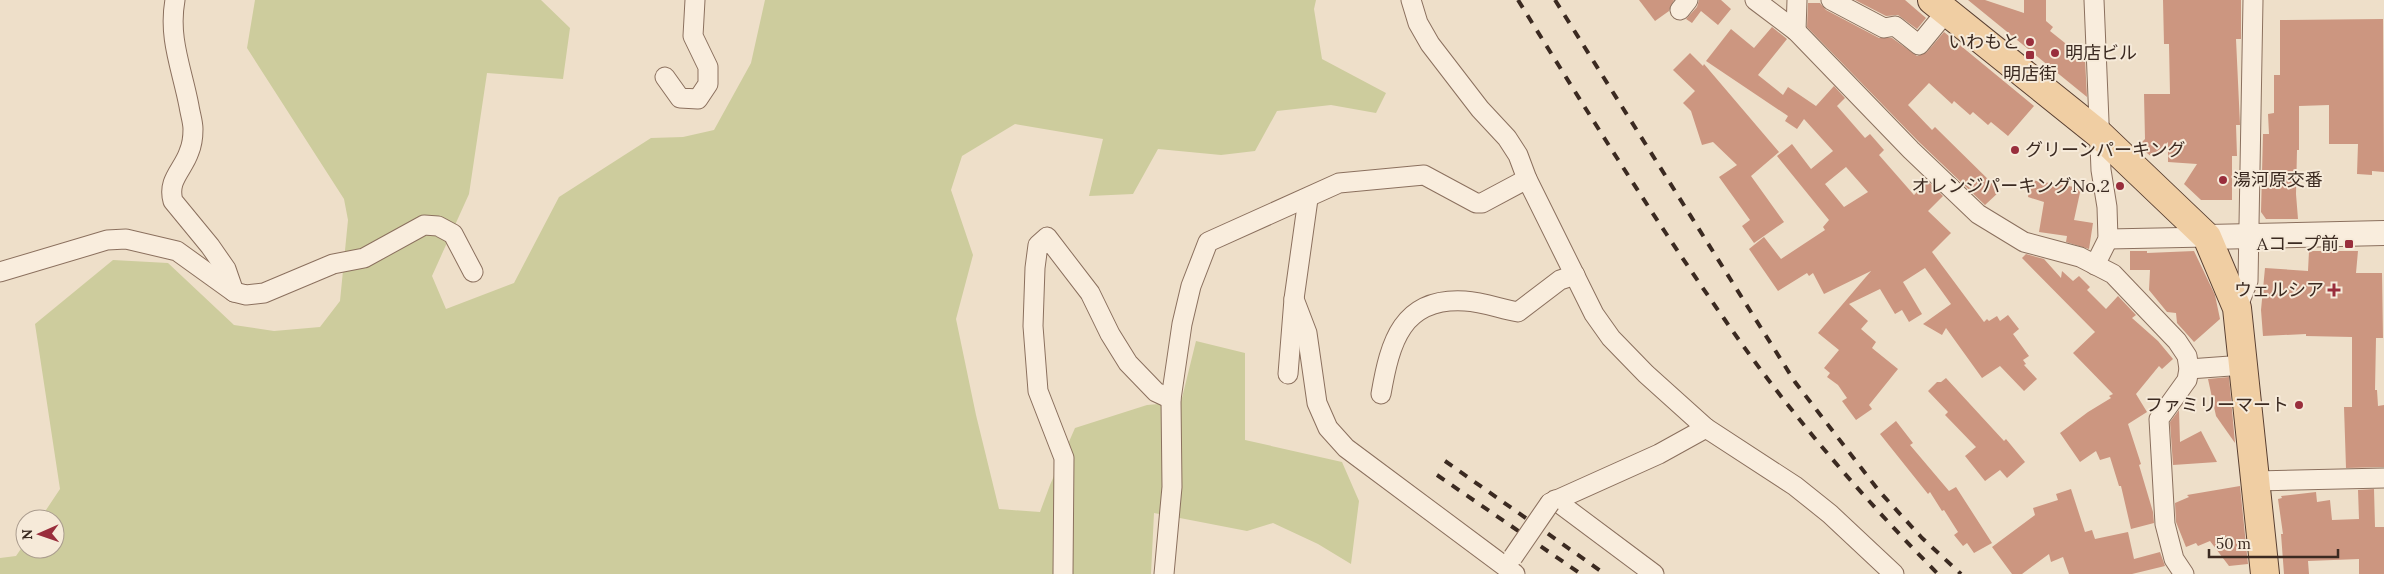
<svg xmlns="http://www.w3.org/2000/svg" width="2384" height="574" font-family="Lora,'Noto Sans JP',serif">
	<rect width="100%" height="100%" fill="#eedfc9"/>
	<polygon fill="#cdcc9d" points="255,0 541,0 570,28 563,79 487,73 469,194 432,276 446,309 514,283 559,197 651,138 683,137 714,130 751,63 765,0 1316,0 1314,9 1322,59 1386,93 1376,113 1331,105 1277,111 1255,151 1221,155 1158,149 1133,194 1089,196 1103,139 1015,124 962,156 951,190 973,255 956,319 976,415 999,509 1040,512 1050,485 1075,428 1147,405 1181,402 1196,341 1245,353 1245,440 1342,462 1359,501 1351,564 1318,544 1273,523 1247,531 1154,513 1151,574 0,574 0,558 16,556 25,543 25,549 55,549 55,519 40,519 60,489 35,324 113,260 168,263 234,325 274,331 320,327 340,301 348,220 344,199 247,48"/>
	<g fill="#cc9680" fill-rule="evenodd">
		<polygon points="1639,0 1674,0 1669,11 1655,21"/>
		<polygon points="1699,0 1721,0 1731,9 1718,25 1701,11 1692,23 1686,19 1697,7"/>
		<polygon points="1855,0 1905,0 1926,18 1917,29 1898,15 1886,16"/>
		<polygon points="1968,0 1985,0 2024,13 2024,0 2046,0 2046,21 2053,27 2050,31 2085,59 2087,97"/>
		<polygon points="2163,0 2241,0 2241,39 2236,39 2240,125 2236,125 2237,156 2232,156 2232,200 2201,200 2184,184 2197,164 2168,162 2168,142 2152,157 2138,146 2145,139 2144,94 2170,94 2169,44 2164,44"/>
		<polygon points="1808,3 1820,3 1826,10 1879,38 1892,38 1917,56 1927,52 1944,32 2034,106 2008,136 1991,122 1988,125 1973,112 1970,115 1954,101 1952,104 1929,83 1908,105 1932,130 1935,127 2000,191 1985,205 1919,142 1807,27"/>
		<polygon points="2383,19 2384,172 2372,171 2372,175 2357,174 2358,144 2329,144 2329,105 2299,106 2299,150 2297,150 2296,194 2298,219 2266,219 2261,212 2263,134 2269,134 2268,114 2274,113 2274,75 2280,75 2280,20"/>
		<path d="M1772,27L1787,39L1758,75L1783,95L1788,87L1816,106L1834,86L1845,98L1837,106L1865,138L1870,134L1884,150L1879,155L1914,195L1928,181L1943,196L1928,211L1951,233L1932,252L1984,322L1987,319L1989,321L1997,316L2000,321L2008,315L2019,329L2013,334L2029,356L2023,360L2026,364L2024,365L2037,379L2024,391L2000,366L1982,378L1946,328L1942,335L1923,324L1951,304L1925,268L1903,282L1922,314L1909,322L1902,310L1895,314L1880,289L1849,304L1868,321L1861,329L1876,342L1872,348L1898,369L1869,405L1872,409L1856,420L1842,401L1847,398L1838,385L1827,377L1830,373L1824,368L1839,350L1818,333L1871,271L1824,294L1813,273L1809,276L1807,273L1778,291L1749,249L1764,237L1781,259L1825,230L1823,227L1829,220L1777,156L1792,144L1811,169L1833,151L1804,119L1797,129L1785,121L1788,116L1706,61L1731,29L1754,48ZM1846,167L1868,192L1844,207L1825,184Z"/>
		<polygon points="1690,53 1703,66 1704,64 1779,152 1751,176 1784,222 1754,243 1742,226 1750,220 1719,177 1737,165 1713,142 1702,145 1691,111 1683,103 1695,91 1673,70"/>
		<polygon points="2031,180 2081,188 2074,220 2093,223 2089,249 2066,242 2067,236 2039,232 2044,202 2028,197"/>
		<polygon points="2130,251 2147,251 2147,253 2194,251 2215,295 2220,319 2194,342 2177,323 2176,313 2167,312 2149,290 2150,270 2130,270"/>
		<polygon points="2309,251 2358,251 2356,273 2382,273 2383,338 2376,338 2375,390 2377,390 2378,406 2384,405 2384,467 2346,468 2344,407 2352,407 2352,337 2306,336 2306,334 2263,336 2261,310 2265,268 2308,271"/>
		<polygon points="2026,254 2044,259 2061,278 2062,271 2073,281 2079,276 2090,287 2087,290 2106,309 2118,296 2136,315 2132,318 2158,341 2173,359 2162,369 2159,366 2136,394 2147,412 2128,424 2141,464 2139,465 2153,512 2154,523 2131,529 2121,486 2119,486 2110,457 2100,460 2096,451 2080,462 2060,433 2088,412 2111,398 2109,396 2113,394 2073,353 2095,332 2022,258"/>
		<polygon points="2229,377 2235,443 2216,416 2208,379"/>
		<polygon points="1946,378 2004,441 2006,439 2025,462 2007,478 2000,470 1985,481 1965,456 1976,447 1945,415 1948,412 1928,391 1937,382 1941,382"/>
		<polygon points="2179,410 2180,442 2201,431 2217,462 2173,465 2170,422"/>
		<polygon points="1896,421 1913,443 1910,445 1949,491 1956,487 1992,543 1974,553 1967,543 1963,546 1954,535 1958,532 1944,510 1942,511 1930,492 1928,494 1880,434"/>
		<polygon points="2240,486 2248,564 2229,566 2210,541 2198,546 2196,543 2186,547 2176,522 2175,503 2189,497 2187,495"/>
		<polygon points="2071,489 2085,532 2092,530 2095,539 2128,532 2134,559 2160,552 2165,566 2132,574 2069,574 2063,557 2051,562 2049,554 2022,574 2012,574 1992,547 2035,515 2033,508 2058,500 2056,494"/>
		<polygon points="2374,489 2375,527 2384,527 2384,574 2359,574 2359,559 2308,561 2309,574 2284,574 2281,534 2283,534 2278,499 2282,498 2281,496 2316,492 2317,502 2330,500 2332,520 2359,519 2358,490"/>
	</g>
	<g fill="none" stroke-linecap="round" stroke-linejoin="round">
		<g stroke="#8b705e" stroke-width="21">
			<g id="minor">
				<path d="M175,0C168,38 182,69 189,106C190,113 193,122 193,129C193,136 192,145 189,152C183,170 167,180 173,201L210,246L226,269L234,292"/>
				<polyline points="1411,0 1418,23 1430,44 1480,109 1507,138 1518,155 1527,179 1594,314 1611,338 1646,374 1706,428 1795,486 1830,514 1894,574"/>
				<polyline points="1755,0 1796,31 1911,150 1978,214 2024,242 2080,257 2113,274 2177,341 2187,356 2189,369 2187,380 2159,419 2165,524 2174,559 2184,574"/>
				<polyline points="1831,0 1884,28 1895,26 1919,45 1946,12"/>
				<polyline points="2094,0 2101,170 2107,207 2108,239 2095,265"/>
				<polyline points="1680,10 1688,0"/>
				<polyline points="1796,31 1797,0"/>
				<polyline points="665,77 680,98 698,99 708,84 708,67 693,36 695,0"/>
				<polyline points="2108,239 2207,237"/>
				<polyline points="0,272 107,240 126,239 177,251 234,292 246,295 264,293 333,264 364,258 424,225 438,226 453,234 473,272"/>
				<polyline points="1294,299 1307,333 1317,403 1328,428 1346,448 1515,574"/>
				<polyline points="2237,308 2248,281 2253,0"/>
				<polyline points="2189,369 2244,365"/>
				<polyline points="1288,374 1294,299 1308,199"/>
				<path d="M1381,394C1390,342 1402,297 1465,301C1483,302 1501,309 1518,312L1560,280L1575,275"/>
				<polyline points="2255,481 2384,478"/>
				<polyline points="1555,500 1654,574"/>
				<polyline points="1550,503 1659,454 1706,428"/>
				<polyline points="1063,574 1064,458 1038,391 1033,326 1035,268 1038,245 1047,237 1090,293 1110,334 1128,363 1156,392 1171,399"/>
				<polyline points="1164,574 1172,487 1171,399 1182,324 1191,286 1208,242 1339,183 1424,175 1476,203 1482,203 1527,179"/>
			</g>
		</g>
		<g stroke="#8b705e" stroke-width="26">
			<polyline id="tertiary" points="2207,237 2384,233"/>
		</g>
		<g stroke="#593f31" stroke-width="30">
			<polyline id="primary" points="1932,0 2099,134 2207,237 2237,308 2265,574"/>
		</g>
		<use href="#minor" stroke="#f9eddd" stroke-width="19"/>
		<use href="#tertiary" stroke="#f9eddd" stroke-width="24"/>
		<use href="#primary" stroke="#f0cea3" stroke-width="28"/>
		<g stroke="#3b2a21" stroke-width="4" stroke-dasharray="9 9" stroke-linecap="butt">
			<path d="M1518,0C1585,108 1652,216 1725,320C1787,410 1861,496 1938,574"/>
			<polyline points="1555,0 1795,382 1879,491 1922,538 1961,574"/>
			<polyline points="1445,461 1605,574"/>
			<polyline points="1437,475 1581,574"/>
		</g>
		<g stroke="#8b705e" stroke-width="21" stroke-linecap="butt">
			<polyline id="minor-bridge" points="1513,557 1550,503"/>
		</g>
		<use href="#minor-bridge" stroke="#f9eddd" stroke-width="19"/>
	</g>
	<g fill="#992e3c" stroke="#f6ead9" stroke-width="2">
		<circle cx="2030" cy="42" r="5"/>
		<circle cx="2055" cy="53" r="5"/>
		<rect x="2025" y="50" width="10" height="10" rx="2.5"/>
		<circle cx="2015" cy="150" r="5"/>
		<circle cx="2223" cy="180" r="5"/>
		<circle cx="2120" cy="186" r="5"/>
		<rect x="2344" y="239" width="10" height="10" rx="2.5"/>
		<path d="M2331.5 282.5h5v5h5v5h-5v5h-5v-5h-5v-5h5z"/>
		<circle cx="2299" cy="405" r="5"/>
	</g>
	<g text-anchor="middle" stroke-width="4" stroke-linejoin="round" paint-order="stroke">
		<g font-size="18" fill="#3b2a21" stroke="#f6ead9" text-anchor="end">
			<text x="2020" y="48">いわもと</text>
			<text x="2065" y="59" text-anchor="start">明店ビル</text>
			<text x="2030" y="80" text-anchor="middle">明店街</text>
			<text x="2025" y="156" text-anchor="start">グリーンパーキング</text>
			<text x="2233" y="186" text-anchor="start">湯河原交番</text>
			<text x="2110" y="192">オレンジパーキングNo.2</text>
			<text x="2339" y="250">Aコープ前</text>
			<text x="2324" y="296">ウェルシア</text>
			<text x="2289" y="411">ファミリーマート</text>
		</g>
	</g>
	<g transform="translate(40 534) rotate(268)"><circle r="24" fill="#f6ead9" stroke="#ab9d8f"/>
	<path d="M0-4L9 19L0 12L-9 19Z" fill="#992e3c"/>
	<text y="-8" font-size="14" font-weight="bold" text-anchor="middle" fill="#3b2a21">N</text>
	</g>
	<path d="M2209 549v8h129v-8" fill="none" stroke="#3b2a21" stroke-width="2.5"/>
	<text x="2216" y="549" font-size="15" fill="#3b2a21" stroke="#f6ead9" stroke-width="4" paint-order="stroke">50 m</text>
</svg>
